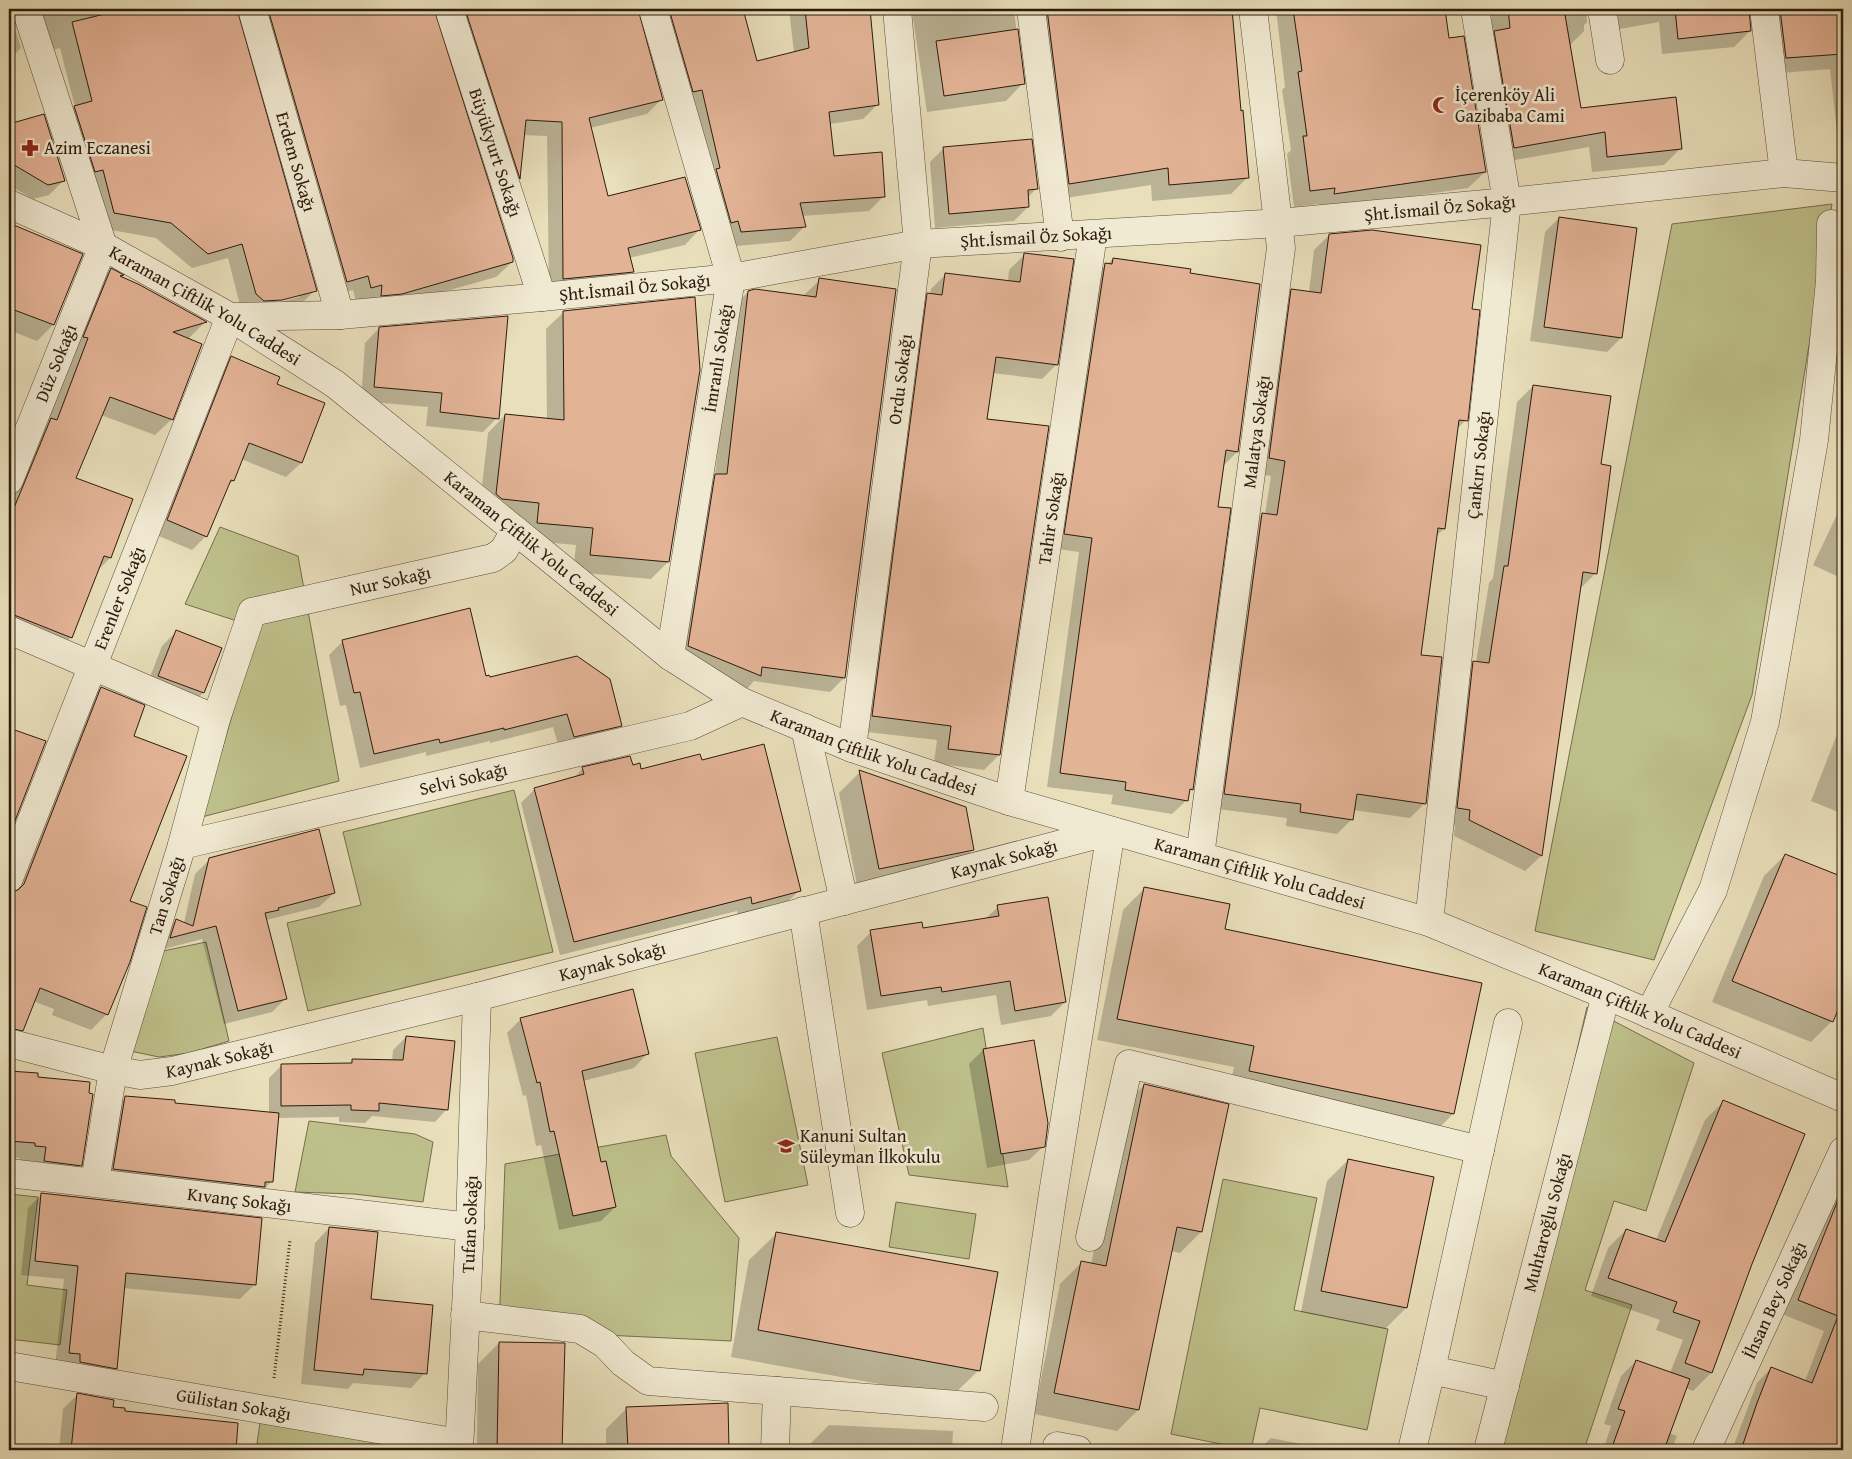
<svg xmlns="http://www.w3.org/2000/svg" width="1852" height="1459" font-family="'Gentium Book Plus',serif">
	<rect width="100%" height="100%" fill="#e9dfbb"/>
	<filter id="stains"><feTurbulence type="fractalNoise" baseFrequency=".004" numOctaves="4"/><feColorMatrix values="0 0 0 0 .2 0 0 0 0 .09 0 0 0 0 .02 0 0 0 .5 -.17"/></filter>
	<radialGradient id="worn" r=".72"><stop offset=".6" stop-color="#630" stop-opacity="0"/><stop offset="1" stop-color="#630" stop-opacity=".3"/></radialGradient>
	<g fill="#bec08b" stroke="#756d4c">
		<polygon points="1832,204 1752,695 1654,960 1535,931 1672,224"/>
		<polygon points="220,527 298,556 339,781 202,817 258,628 185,604"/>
		<polygon points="514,790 553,952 308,1011 287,923 361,905 343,832"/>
		<polygon points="206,942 229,1041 189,1053 159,1057 130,1051 163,951"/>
		<polygon points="1587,1007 1694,1063 1646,1211 1614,1201 1585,1290 1632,1305 1584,1450 1484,1450"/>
		<polygon points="983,1028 1008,1187 909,1175 882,1053"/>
		<polygon points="777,1037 808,1185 725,1202 695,1053"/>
		<polygon points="309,1121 415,1134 433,1142 423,1202 354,1194 295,1192"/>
		<polygon points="666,1135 671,1156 739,1238 731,1341 499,1330 505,1164"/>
		<polygon points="1223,1179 1317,1198 1294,1310 1388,1329 1367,1430 1260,1408 1251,1450 1171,1434"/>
		<polygon points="9,1194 38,1197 27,1285 67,1290 60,1345 9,1339"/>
		<polygon points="896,1202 976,1214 969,1259 889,1247"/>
		<polygon points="260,1423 434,1450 256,1450"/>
	</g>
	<g fill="#0003" fill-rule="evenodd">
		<polygon points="9,9 21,48 9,60"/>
		<path d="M15,9H236L315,290L300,305L241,309L228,258L192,268L156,238L100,228L60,122L75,107L60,48L38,54ZM299,294V297L277,303L276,301Z"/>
		<polygon points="241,9 433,9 512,262 496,277 386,308 356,302 353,290 332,296"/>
		<polygon points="438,9 637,9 662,99 647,114 590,128 607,198 699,230 685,245 629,258 632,271 617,286 549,293 547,136 523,135 519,178 505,192"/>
		<polygon points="642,9 742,9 757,62 794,53 789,9 872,9 869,12 878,104 863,119 830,124 833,157 884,196 869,211 802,216 805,226 790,241 726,247"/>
		<polygon points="909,9 1231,9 1240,112 1248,177 1231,194 1152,201 1151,185 1052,200 1019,11 1014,10 1023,83 1006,101 927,112 912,11 910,11"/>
		<polygon points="1276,9 1444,9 1448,39 1485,172 1468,188 1318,210 1319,204 1294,207 1287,154 1291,150 1282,90 1285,87"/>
		<polygon points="1491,9 1843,9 1843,148 1839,149 1830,69 1770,74 1753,10 1748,9 1750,31 1734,47 1662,54 1659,22 1603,32 1592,10 1586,9 1587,22 1584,25 1584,31 1569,46 1580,109 1680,149 1664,165 1592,172 1589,147 1498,163"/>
		<polygon points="43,116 64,180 49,195 33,199 9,185 9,125"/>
		<polygon points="944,148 1037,188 1027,198 1028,207 1014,221 935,228 930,162"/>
		<polygon points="1559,218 1621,338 1607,352 1530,341 1545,232"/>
		<polygon points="9,227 81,256 53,325 37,341 9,330"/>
		<polygon points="1329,235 1471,310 1466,420 1456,430 1444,529 1436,536 1420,656 1425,803 1410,818 1353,810 1352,819 1337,834 1286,826 1287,818 1210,808 1247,529 1262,514 1265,514 1271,476 1255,473 1277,305 1292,290 1309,292 1314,250"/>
		<polygon points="1024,255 1057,364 1042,379 992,373 986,420 999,755 984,770 934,763 937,740 858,731 913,310 928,295 930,295 931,289 946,274 1008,281 1009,270"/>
		<polygon points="1113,259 1237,452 1223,466 1217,508 1192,789 1188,793 1187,800 1172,814 1111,804 1113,795 1047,787 1079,552 1051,548 1091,278"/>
		<polygon points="111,270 121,276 120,277 205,322 189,338 186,339 172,419 155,435 101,415 74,479 131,500 110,558 97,571 71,637 55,653 9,635 9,496 10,496 35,435 47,424 73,354 95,286"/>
		<polygon points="820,280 844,678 830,692 754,681 746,690 674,660 702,489 715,476 734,306 748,292 805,297 805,294"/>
		<polygon points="564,312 668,562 651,579 573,572 576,545 520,540 479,512 488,433 505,415 547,420 546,329"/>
		<polygon points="379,328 497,418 483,432 426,426 428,407 361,401 365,343"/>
		<polygon points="232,358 275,385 324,404 301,463 286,477 241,459 233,481 227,486 206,536 192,550 154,534 217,372"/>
		<polygon points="1533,386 1600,466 1596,573 1579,590 1541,856 1525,871 1454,836 1455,826 1442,824 1457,678 1473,662 1476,663 1489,583 1493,578 1517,402"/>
		<polygon points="1843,502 1843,579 1813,565"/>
		<polygon points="176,632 203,693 189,707 145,690 162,646"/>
		<polygon points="343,641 485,678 621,725 607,740 560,751 553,727 490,743 490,741 426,756 426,752 360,768 346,705 340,706 329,655"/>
		<polygon points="101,688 132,736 129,902 107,1014 91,1030 52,1015 54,1009 9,992 9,894 10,894 85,704"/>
		<polygon points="1843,719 1843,814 1811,801"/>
		<polygon points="9,730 44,742 9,833"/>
		<polygon points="701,762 800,890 785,904 738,917 737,911 560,955 521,803 535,789 573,779 583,768 640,771"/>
		<polygon points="860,772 972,850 951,871 858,890 839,793"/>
		<polygon points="1785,855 1843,878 1843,995 1832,1021 1811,1042 1712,1002 1764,876"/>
		<polygon points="209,860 334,893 319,907 266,920 286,998 272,1012 224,1024 202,939 157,951 162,934 176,920 184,923 195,874"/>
		<polygon points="1144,889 1453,1114 1432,1135 1229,1092 1234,1067 1097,1040 1123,910"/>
		<polygon points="998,907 1065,1002 1051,1016 1001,1025 996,995 928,1006 927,1000 867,1010 857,946 871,932 921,929 985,919"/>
		<polygon points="521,1019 648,1053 634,1068 583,1081 600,1164 615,1207 601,1221 559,1230 541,1145 536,1146 526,1095 523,1096 507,1033"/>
		<polygon points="406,1037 447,1109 435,1122 372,1116 365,1123 339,1122 339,1117 277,1118 271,1182 257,1196 99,1183 111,1112 125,1098 173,1104 269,1113 269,1078 282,1065 349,1064 353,1060 392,1061 393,1050"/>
		<polygon points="983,1050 1044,1146 1029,1160 987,1168 969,1064"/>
		<polygon points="9,1072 37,1075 37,1078 88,1094 81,1165 65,1181 20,1162 20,1158 9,1157"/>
		<polygon points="1144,1085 1201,1232 1180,1253 1171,1251 1138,1410 1117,1431 1034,1414 1060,1284 1081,1263 1091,1265 1123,1106"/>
		<polygon points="1723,1102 1747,1274 1711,1373 1693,1391 1685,1388 1669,1433 1677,1436 1673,1446 1682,1450 1603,1450 1611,1426 1604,1424 1621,1376 1636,1361 1670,1373 1683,1340 1656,1330 1660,1320 1591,1296 1608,1248 1626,1230 1656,1240 1705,1120"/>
		<polygon points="1348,1160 1433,1178 1406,1308 1385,1329 1301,1312 1327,1181"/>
		<polygon points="1843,1170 1843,1450 1732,1450 1757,1383 1771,1368 1805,1381 1824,1331 1784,1315"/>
		<polygon points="42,1194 261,1219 254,1285 240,1299 123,1288 116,1368 102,1382 55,1367 64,1279 21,1275 28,1208"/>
		<polygon points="329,1228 370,1300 425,1373 411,1388 353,1383 348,1389 301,1384 315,1243"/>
		<polygon points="777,1233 979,1370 951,1397 731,1357 749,1260"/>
		<polygon points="499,1343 563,1344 561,1450 477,1450 478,1364"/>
		<polygon points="77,1395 123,1413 237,1424 235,1450 59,1450 63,1409"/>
		<polygon points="727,1405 728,1450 606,1450 606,1429 627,1408"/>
		<polygon points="829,1425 953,1431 952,1450 808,1450 808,1446"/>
		<polygon points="1271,1438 1331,1450 1259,1450"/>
	</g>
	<g fill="#e3b396" stroke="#2c1a0d">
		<polygon points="125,9 237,9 317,291 282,300 264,301 256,294 242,244 208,254 171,223 114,213 103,170 95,172 74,106 92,101 72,22"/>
		<polygon points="268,9 434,9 513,258 513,262 402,294 381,296 382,285 371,288 368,276 347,282"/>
		<polygon points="465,9 638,9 663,100 589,118 608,196 685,177 701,230 628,248 634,272 563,279 562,122 526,120 520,179"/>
		<polygon points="669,9 743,9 757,61 809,48 805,9 870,9 879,105 829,112 834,156 882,152 885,197 800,203 806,227 741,232 738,221 731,223 716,169 720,168 702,90 693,92"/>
		<polygon points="1047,9 1232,9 1241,111 1243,110 1249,178 1169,185 1168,168 1069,184"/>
		<polygon points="1293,9 1445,9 1449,38 1464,36 1486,172 1334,194 1335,188 1310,191 1303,136 1307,136 1298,72 1302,71"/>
		<polygon points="1508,9 1564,9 1581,108 1676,97 1682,149 1607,157 1605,132 1514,148 1494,31 1510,28"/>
		<polygon points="1675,9 1749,9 1751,31 1678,39"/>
		<polygon points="1780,9 1843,9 1843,54 1786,58"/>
		<polygon points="1018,29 1025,84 944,96 936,41"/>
		<polygon points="44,114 65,181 48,185 9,162 9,124"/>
		<polygon points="1032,139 1038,189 1028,190 1029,207 949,214 943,147"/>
		<polygon points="1559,217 1637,228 1622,338 1544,327"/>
		<polygon points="9,223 83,254 54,325 9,308"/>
		<polygon points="1372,230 1481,245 1472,309 1480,310 1468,421 1459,420 1445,529 1438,528 1421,655 1442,657 1426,804 1357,794 1353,820 1300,812 1301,804 1224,794 1262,513 1277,515 1285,461 1269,458 1291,289 1321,293 1329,234"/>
		<polygon points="1024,253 1074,259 1058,365 996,357 987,419 1049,426 1000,755 948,749 951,726 872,716 927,293 942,295 945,273 1020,282"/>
		<polygon points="1113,258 1191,269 1190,273 1260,284 1238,452 1226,450 1218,507 1231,508 1193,790 1190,789 1188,801 1125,790 1126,782 1060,773 1092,538 1064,534 1105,263 1112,264"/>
		<polygon points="111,268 124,275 120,276 140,285 207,322 173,332 202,344 173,420 110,397 76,478 133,499 111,558 104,556 72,638 9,613 9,520 51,418 57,420 88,338 83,337"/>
		<polygon points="819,278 896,289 845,678 762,667 761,676 688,646 715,474 727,474 748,291 755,289 816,297"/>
		<polygon points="695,297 700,370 669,562 590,555 593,528 537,523 539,503 502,499 496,494 505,414 564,420 563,311"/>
		<polygon points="508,316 499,419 440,412 442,393 374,387 379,327"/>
		<polygon points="231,356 280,377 277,384 325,403 302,463 249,443 234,481 231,480 207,537 167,520"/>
		<polygon points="1533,385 1611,396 1601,464 1611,466 1597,574 1583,572 1542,856 1469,820 1470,810 1457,808 1473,661 1489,663 1504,566 1508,566"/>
		<polygon points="470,608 486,676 489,675 490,677 577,656 610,679 622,726 574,737 567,714 504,730 504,728 440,743 439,739 374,754 360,692 354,693 342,640"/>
		<polygon points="176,630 222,648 204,693 158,676"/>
		<polygon points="101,687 145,705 134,736 187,756 130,901 147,907 130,962 108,1015 40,988 23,1031 9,1028 9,893 18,890 24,884"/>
		<polygon points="9,728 46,741 9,836"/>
		<polygon points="764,744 801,891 752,904 751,897 574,942 534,788 584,774 582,767 630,756 633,765 640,763 641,769 700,754 702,760"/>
		<polygon points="859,770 966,807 974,850 879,869"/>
		<polygon points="319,829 335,893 278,908 279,910 265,913 287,999 238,1011 216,926 170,938 176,919 193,926 209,858"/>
		<polygon points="1785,854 1843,877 1843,998 1833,1022 1732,981"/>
		<polygon points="1144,887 1230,904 1225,929 1482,983 1454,1114 1249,1071 1254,1046 1117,1019"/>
		<polygon points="1048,897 1066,1002 1015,1011 1010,981 942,992 941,987 881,996 870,930 922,922 923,928 999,916 997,905"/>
		<polygon points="633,989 649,1054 582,1071 601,1162 606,1161 616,1207 573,1216 554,1131 550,1132 540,1082 537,1083 520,1018"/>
		<polygon points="406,1036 455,1041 448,1110 379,1103 379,1111 351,1110 351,1105 281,1106 281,1064 352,1063 352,1059 403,1060"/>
		<polygon points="1034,1040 1048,1123 1045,1147 1001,1154 983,1049"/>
		<polygon points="9,1071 38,1073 38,1077 90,1082 89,1093 93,1094 82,1166 44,1161 46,1147 35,1146 35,1143 9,1141"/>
		<polygon points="1144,1084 1229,1104 1202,1232 1177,1227 1139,1410 1054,1393 1081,1261 1106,1266"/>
		<polygon points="125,1096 175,1100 175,1103 279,1113 273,1182 265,1182 265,1187 113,1169"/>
		<polygon points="1723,1100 1805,1134 1752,1264 1712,1373 1685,1363 1700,1321 1673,1312 1677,1302 1608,1278 1626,1229 1665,1242"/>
		<polygon points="1348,1159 1434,1177 1407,1308 1321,1291"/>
		<polygon points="1842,1190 1843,1450 1741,1450 1757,1403 1771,1367 1812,1383 1838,1316 1798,1300"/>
		<polygon points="41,1193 262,1218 256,1285 126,1273 117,1369 80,1362 80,1354 69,1353 78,1266 35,1261"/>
		<polygon points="329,1227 378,1232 371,1299 433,1305 427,1374 364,1369 363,1375 314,1370"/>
		<polygon points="776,1232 998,1272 980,1371 758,1330"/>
		<polygon points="499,1342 565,1343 562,1450 497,1450"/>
		<polygon points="1636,1360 1690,1379 1664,1450 1611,1450 1625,1411 1618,1409"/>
		<polygon points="77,1393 114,1400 113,1407 125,1408 125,1411 238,1423 236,1450 71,1450"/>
		<polygon points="728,1403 729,1450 628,1450 626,1407"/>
	</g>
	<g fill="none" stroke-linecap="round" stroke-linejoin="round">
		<g stroke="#5b4b38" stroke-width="29">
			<g id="minor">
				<path id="s1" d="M252,9L340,315"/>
				<path id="s2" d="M449,9L542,297"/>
				<polyline points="653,9 731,278 670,656"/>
				<polyline points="1031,9 1060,237"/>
				<polyline points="1602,9 1610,60"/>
				<polyline points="1764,9 1784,173"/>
				<path id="s3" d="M9,204L103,246L230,317L335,384L670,656L742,702L852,748L1009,801L1429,922L1606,995L1843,1098"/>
				<path id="s4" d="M9,480L103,246L26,9"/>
				<polyline points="9,630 216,719"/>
				<polyline points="805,728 844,901"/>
				<path id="s5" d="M852,748L918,244L897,9"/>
				<path id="s6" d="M1009,801L1093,235"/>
				<path id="s7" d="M182,845L690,726L742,702"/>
				<path id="s8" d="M1200,856L1281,248L1253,9"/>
				<path id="s9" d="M9,878L230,317L340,315L542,297L731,278L918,244L1279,223L1507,202L1784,173L1843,178"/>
				<polyline points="803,911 850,1213"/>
				<path id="s10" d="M1429,922L1507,202L1475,9"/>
				<polyline points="1649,1014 1713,890 1765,722 1814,440 1830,281 1831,224"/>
				<path id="s11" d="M9,1043L113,1070L140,1075L172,1071L477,997L1111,831L1052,1200L1015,1450"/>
				<path id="s12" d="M9,1173L470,1227"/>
				<path id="s13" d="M95,1182L113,1070L182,845L216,719L252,612L493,558L504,550L515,530"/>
				<polyline points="1090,1237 1129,1064 1480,1150"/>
				<polyline points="465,1315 580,1329 605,1344 623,1363 648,1381 984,1407"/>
				<path id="s14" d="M9,1366L459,1443"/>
				<polyline points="1505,1386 1431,1370 1508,1023"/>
				<polyline points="1057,1446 1078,1450"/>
				<path id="s15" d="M459,1450L470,1227L477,997"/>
				<polyline points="775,1450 777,1391"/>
				<polyline points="1412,1450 1431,1370"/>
				<path id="s16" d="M1488,1450L1606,995"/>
				<path id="s17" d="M1706,1450L1843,1151"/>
			</g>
		</g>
		<polyline stroke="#2c1a0d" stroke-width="3" stroke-dasharray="1 2.5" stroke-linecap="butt" points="274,1378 290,1240"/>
		<use href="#minor" stroke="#f1ead3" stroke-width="28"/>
	</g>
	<defs>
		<g id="mosque-bare" transform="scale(1.35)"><path d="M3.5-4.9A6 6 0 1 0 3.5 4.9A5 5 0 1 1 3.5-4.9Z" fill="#8f2418" stroke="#f1ead3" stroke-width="2.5" paint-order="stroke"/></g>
		<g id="pharmacy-bare" transform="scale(1.35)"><path d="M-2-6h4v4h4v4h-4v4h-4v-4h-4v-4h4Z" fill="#8f2418" stroke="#f1ead3" stroke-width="2.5" paint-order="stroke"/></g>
		<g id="school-bare" transform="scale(1.35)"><path d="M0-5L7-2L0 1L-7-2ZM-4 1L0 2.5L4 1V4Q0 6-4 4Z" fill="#8f2418" stroke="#f1ead3" stroke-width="2.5" paint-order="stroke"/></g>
	</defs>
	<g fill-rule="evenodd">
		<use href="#mosque-bare" x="1441" y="105"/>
		<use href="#pharmacy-bare" x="30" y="148"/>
		<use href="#school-bare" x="786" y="1146"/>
	</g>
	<g text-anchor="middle" stroke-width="5" stroke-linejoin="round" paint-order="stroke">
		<g font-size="18" fill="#2c1a0d" stroke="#f1ead3" text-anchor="start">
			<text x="1455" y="101">İçerenköy Ali<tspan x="1455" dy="21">Gazibaba Cami</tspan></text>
			<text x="44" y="154">Azim Eczanesi</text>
			<text x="800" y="1142">Kanuni Sultan<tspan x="800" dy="21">Süleyman İlkokulu</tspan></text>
		</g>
		<g font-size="18" fill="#2c1a0d" stroke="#f1ead3">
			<text dy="6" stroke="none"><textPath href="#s2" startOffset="151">Büyükyurt Sokağı</textPath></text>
			<text dy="6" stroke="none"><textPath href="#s1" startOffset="159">Erdem Sokağı</textPath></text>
			<text dy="6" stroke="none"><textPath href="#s9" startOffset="1819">Şht.İsmail Öz Sokağı</textPath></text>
			<text dy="6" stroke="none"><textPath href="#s9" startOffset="1414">Şht.İsmail Öz Sokağı</textPath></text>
			<text dy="6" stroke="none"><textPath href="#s9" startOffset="1009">Şht.İsmail Öz Sokağı</textPath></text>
			<text dy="6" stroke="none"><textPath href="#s3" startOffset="221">Karaman Çiftlik Yolu Caddesi</textPath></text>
			<text transform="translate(718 358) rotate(-81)" y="6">İmranlı Sokağı</text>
			<text dy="6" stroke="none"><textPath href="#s4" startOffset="126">Düz Sokağı</textPath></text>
			<text dy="6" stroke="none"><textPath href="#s5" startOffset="372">Ordu Sokağı</textPath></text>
			<text dy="6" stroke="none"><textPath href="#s8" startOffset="428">Malatya Sokağı</textPath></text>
			<text dy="6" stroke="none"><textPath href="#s10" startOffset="460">Çankırı Sokağı</textPath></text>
			<text dy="6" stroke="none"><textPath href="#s6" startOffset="286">Tahir Sokağı</textPath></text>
			<text dy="6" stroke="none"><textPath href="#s3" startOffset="626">Karaman Çiftlik Yolu Caddesi</textPath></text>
			<text dy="6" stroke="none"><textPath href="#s13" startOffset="734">Nur Sokağı</textPath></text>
			<text dy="6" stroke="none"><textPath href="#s9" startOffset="301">Erenler Sokağı</textPath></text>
			<text dy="6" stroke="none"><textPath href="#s3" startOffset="1031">Karaman Çiftlik Yolu Caddesi</textPath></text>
			<text dy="6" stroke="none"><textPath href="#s7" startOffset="289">Selvi Sokağı</textPath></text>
			<text dy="6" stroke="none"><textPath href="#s11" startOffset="1026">Kaynak Sokağı</textPath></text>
			<text dy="6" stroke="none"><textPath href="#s3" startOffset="1436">Karaman Çiftlik Yolu Caddesi</textPath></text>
			<text dy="6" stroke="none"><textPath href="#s13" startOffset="296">Tan Sokağı</textPath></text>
			<text dy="6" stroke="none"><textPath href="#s11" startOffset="621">Kaynak Sokağı</textPath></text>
			<text dy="6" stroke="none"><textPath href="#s3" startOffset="1841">Karaman Çiftlik Yolu Caddesi</textPath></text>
			<text dy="6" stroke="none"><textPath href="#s11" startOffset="216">Kaynak Sokağı</textPath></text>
			<text dy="6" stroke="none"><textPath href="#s12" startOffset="232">Kıvanç Sokağı</textPath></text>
			<text dy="6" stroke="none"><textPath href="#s16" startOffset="235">Muhtaroğlu Sokağı</textPath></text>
			<text dy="6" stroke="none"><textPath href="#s15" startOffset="226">Tufan Sokağı</textPath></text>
			<text dy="6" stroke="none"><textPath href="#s17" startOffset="165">İhsan Bey Sokağı</textPath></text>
			<text dy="6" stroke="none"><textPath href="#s14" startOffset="228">Gülistan Sokağı</textPath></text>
		</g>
	</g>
	<rect width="1852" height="1459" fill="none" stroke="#e9dfbb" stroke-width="30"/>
	<rect x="10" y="10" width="1832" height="1439" fill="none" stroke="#2c1a0d" stroke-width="2.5"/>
	<rect x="15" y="15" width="1822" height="1429" fill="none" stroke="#2c1a0d"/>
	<rect width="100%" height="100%" filter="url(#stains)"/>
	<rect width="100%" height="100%" fill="url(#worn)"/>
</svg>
